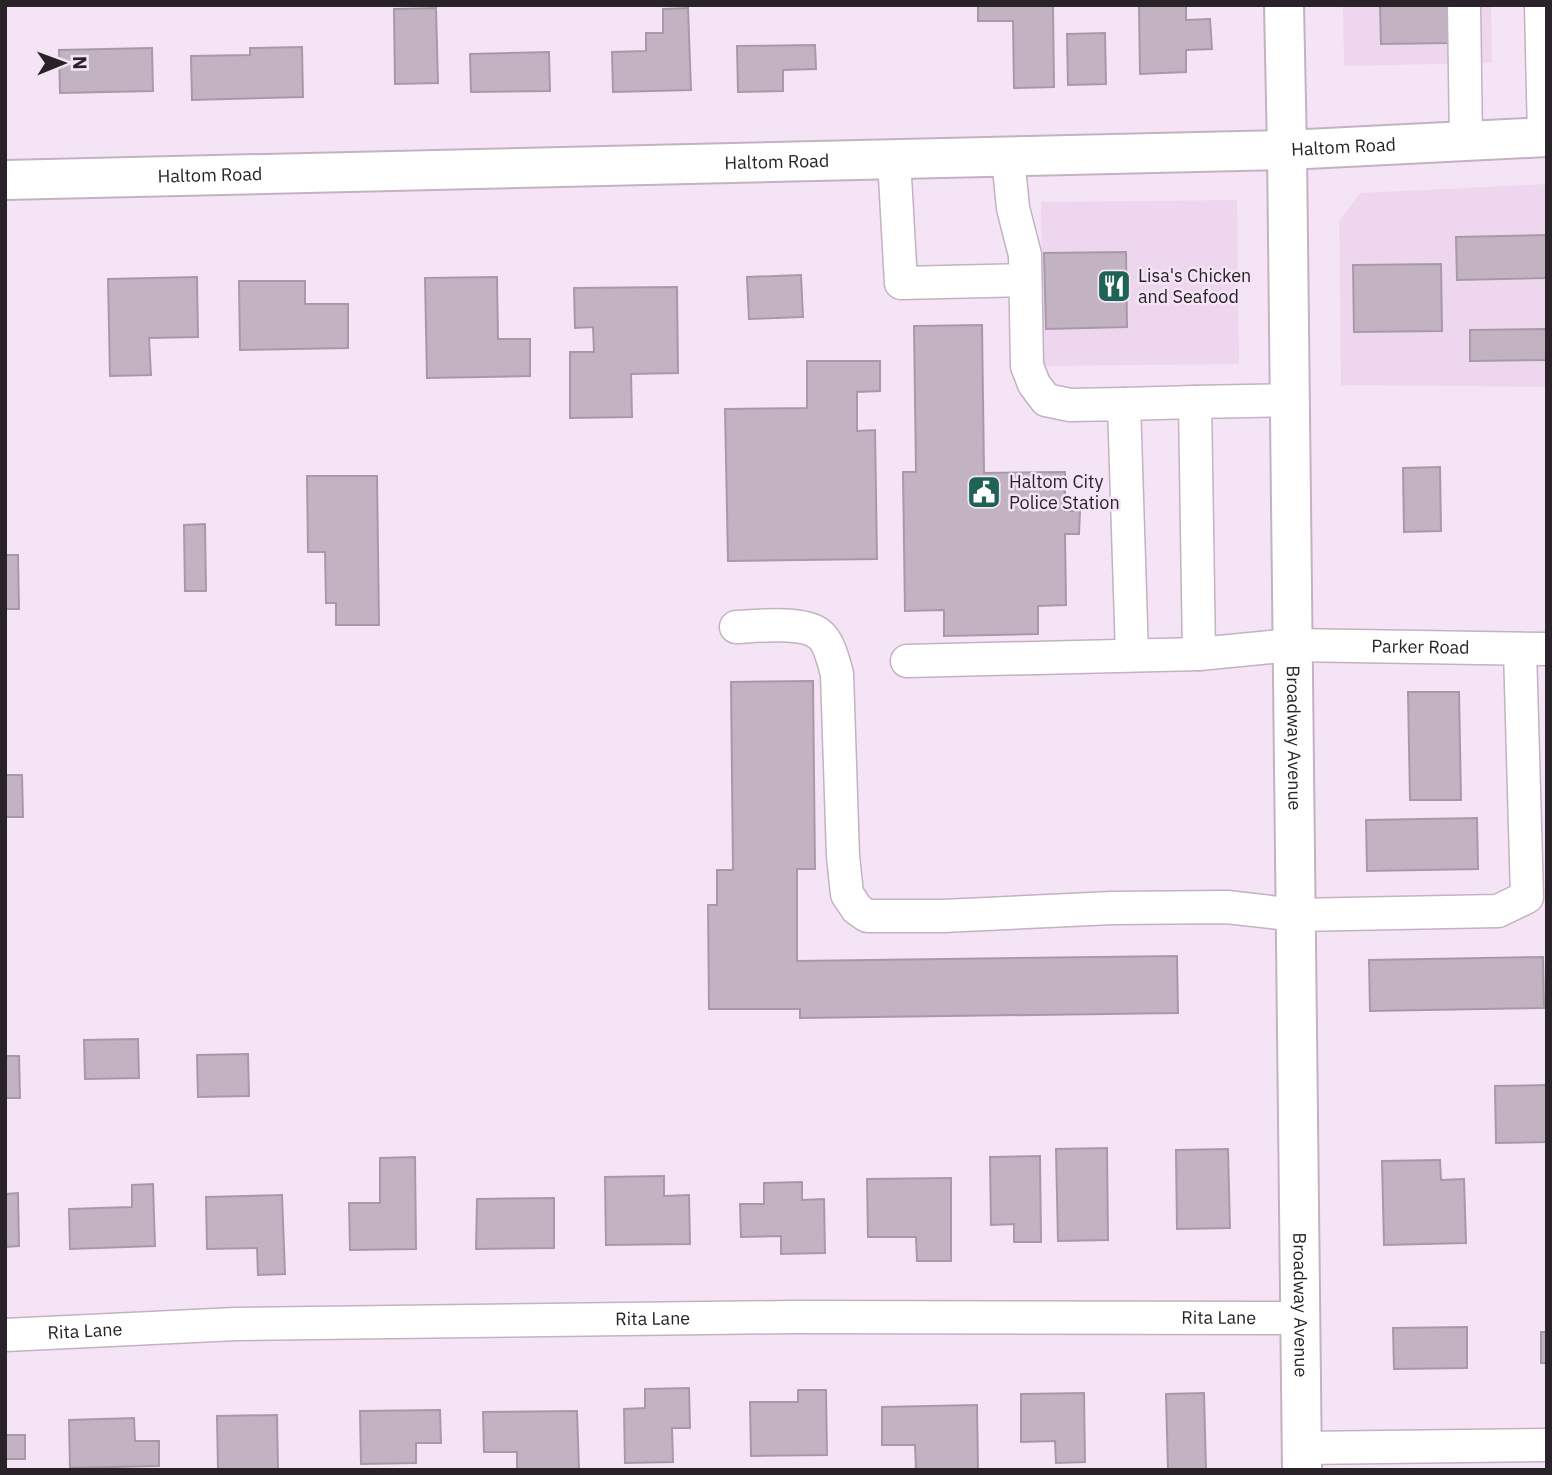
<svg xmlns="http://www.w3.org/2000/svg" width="1552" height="1475" font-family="'IBM Plex Sans',sans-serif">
	<rect width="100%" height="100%" fill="#f5e4f5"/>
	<g fill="#eed7ee">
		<polygon points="1343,5 1491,5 1492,63 1344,66"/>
		<polygon points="1547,184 1547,387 1341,385 1339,221 1360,193"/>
		<polygon points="1237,200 1239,364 1043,366 1041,202"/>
	</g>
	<g fill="#c2b2c2" stroke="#a899a9" stroke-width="2">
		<polygon points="978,5 1053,5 1054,87 1014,88 1013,21 978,21"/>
		<polygon points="1139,5 1186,5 1186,20 1210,19 1212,49 1186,50 1186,72 1140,74"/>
		<polygon points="1380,5 1449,5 1450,43 1381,44"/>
		<polygon points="436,8 438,83 395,84 394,9"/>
		<polygon points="688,8 691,90 613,92 612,52 646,51 646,33 663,33 663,9"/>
		<polygon points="1105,33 1106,84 1068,85 1067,34"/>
		<polygon points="815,45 816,69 783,70 783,91 738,92 737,46"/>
		<polygon points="302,47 303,97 192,100 191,56 250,55 250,48"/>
		<polygon points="152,48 153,91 60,93 59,50"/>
		<polygon points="549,52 550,91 471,92 470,54"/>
		<polygon points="1547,235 1547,278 1457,280 1456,237"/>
		<polygon points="1126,252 1127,327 1046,329 1044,253"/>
		<polygon points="1441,264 1442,331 1354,332 1353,265"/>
		<polygon points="801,275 803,317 749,319 747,277"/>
		<polygon points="197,277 198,337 149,338 151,375 110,376 108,279"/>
		<polygon points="497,277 498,339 530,339 530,376 427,378 425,278"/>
		<polygon points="239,281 305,281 305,304 348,304 348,348 240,350"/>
		<polygon points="677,287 678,373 631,374 632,417 570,418 570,352 594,352 593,327 575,328 574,288"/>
		<polygon points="982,325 984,473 1065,472 1065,511 1080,511 1079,534 1065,534 1066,605 1038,606 1038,634 944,636 944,610 905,611 903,472 916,472 914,326"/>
		<polygon points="1547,329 1547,360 1470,361 1470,330"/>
		<polygon points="807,361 880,361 880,391 857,392 857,431 875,430 877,559 728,561 725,409 807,408"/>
		<polygon points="1440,467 1441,531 1404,532 1403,468"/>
		<polygon points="307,476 377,476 379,625 336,625 336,603 326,603 325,552 308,552"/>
		<polygon points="205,524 206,591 185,591 184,525"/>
		<polygon points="5,555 18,555 19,609 5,609"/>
		<polygon points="813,681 815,869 797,869 797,961 1177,956 1178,1013 800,1018 800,1009 709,1009 708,905 717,905 717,870 733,870 731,682"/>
		<polygon points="1408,692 1459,692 1461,800 1410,800"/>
		<polygon points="5,775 22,775 23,817 5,817"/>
		<polygon points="1477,818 1478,869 1367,871 1366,820"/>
		<polygon points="1543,957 1544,1008 1370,1011 1369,960"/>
		<polygon points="138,1039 139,1078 85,1079 84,1040"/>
		<polygon points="248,1054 249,1096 198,1097 197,1055"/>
		<polygon points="5,1056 19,1056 20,1098 5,1098"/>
		<polygon points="1547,1085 1547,1142 1496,1143 1495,1086"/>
		<polygon points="1107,1148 1108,1240 1058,1241 1056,1149"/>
		<polygon points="1228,1149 1230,1228 1177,1229 1176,1150"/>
		<polygon points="1040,1156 1041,1242 1014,1242 1014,1224 991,1225 990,1157"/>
		<polygon points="415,1157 416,1249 350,1250 349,1203 380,1203 380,1158"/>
		<polygon points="1440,1160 1441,1180 1464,1179 1466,1243 1384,1245 1382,1161"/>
		<polygon points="664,1176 664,1196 689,1195 690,1244 606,1245 605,1177"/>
		<polygon points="951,1178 951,1261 917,1261 916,1237 868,1237 867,1179"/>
		<polygon points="802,1182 802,1200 824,1199 825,1253 781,1254 781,1236 741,1237 740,1204 764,1204 764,1183"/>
		<polygon points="153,1184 155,1246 70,1249 69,1209 132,1207 132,1185"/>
		<polygon points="18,1193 19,1246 5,1247 5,1194"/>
		<polygon points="282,1195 285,1274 258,1275 257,1248 207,1249 206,1197"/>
		<polygon points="554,1198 554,1248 476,1249 477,1199"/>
		<polygon points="1467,1327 1467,1368 1394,1369 1393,1328"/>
		<rect x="1541" y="1332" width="6" height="31"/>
		<polygon points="689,1388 690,1428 672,1428 673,1462 625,1463 624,1409 645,1408 645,1389"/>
		<polygon points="798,1390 826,1390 827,1455 751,1456 750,1402 798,1402"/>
		<polygon points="1084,1393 1085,1462 1056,1463 1055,1441 1021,1442 1021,1394"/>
		<polygon points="1204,1393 1206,1470 1168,1470 1166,1394"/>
		<polygon points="977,1405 978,1470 916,1470 915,1445 882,1445 882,1407"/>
		<polygon points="440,1410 441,1443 416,1443 416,1463 361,1464 360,1411"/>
		<polygon points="577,1411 579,1470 517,1470 517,1452 484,1452 483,1412"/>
		<polygon points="277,1415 278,1470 218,1470 217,1416"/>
		<polygon points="134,1418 135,1441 159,1441 159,1466 70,1468 69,1420"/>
		<rect x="5" y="1435" width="20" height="24"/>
	</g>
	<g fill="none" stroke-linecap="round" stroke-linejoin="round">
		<g stroke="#c2b2c2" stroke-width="35">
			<g id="minor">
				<polyline points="1464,5 1466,141"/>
				<polyline points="1541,5 1544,137"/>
				<polyline points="1008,157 1013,208 1025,255 1027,366 1034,384 1046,400 1070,405 1124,404 1132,655"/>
				<polyline points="894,159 901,283 1025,280"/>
				<path id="s1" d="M1290,400L1195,402L1199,654L1292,645L1547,649"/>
				<polyline points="1124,404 1195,402"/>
				<path d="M736,627C757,626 803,621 819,634C829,641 834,663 837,674L843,856L847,894L857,909L867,916H943L1112,908L1227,907L1296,915L1498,911L1527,897L1520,649"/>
				<polyline points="907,661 1199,654"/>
				<path id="s2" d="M5,1335L236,1324L792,1317L1300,1318"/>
				<polyline points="1302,1448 1547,1445"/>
			</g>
		</g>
		<g stroke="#c2b2c2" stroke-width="42">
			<g id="major">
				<path id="s3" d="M1284,5L1287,150L1302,1470"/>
				<path id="s4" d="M5,180L1287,150L1547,137"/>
			</g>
		</g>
		<use href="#minor" stroke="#fff" stroke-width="32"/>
		<use href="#major" stroke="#fff" stroke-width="38"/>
	</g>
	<defs>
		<g id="restaurant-square" transform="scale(1.75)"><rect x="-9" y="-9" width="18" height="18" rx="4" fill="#1f6354" stroke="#f5e4f5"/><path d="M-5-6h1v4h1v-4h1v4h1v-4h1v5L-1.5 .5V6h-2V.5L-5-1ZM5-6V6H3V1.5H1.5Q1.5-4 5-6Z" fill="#fff"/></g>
		<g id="civic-square" transform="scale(1.75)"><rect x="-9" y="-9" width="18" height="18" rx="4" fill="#1f6354" stroke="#f5e4f5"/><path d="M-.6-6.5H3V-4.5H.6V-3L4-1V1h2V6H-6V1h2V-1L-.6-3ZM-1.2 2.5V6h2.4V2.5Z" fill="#fff"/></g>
	</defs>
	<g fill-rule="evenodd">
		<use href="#restaurant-square" x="1114" y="286"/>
		<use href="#civic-square" x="984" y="492"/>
	</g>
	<g text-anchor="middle" stroke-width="5" stroke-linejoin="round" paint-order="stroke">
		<g font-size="18" fill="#292329" stroke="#f5e4f5">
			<text dy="6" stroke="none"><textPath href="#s4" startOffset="1339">Haltom Road</textPath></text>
			<text dy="6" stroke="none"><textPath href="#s4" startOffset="772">Haltom Road</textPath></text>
			<text dy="6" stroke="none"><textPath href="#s4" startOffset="205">Haltom Road</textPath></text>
			<text dy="6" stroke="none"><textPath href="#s1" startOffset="569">Parker Road</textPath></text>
			<text dy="6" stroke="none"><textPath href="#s3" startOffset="733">Broadway Avenue</textPath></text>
			<text dy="6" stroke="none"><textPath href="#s3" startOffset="1300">Broadway Avenue</textPath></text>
			<text dy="6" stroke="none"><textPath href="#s2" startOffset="1214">Rita Lane</textPath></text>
			<text dy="6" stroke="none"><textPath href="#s2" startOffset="648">Rita Lane</textPath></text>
			<text dy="6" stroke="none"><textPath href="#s2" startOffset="80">Rita Lane</textPath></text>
		</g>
		<g font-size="18" fill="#292329" stroke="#f5e4f5" text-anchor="start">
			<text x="1138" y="282">Lisa's Chicken<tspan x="1138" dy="21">and Seafood</tspan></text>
			<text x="1009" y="488">Haltom City<tspan x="1009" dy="21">Police Station</tspan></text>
		</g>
	</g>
	<rect width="1552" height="1475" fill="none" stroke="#292329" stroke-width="14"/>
	<g transform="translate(63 63) rotate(89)" stroke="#f5e4f5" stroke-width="5" paint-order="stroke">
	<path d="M0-5L12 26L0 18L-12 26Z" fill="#292329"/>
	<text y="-10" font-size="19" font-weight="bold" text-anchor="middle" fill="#292329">N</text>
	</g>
</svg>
